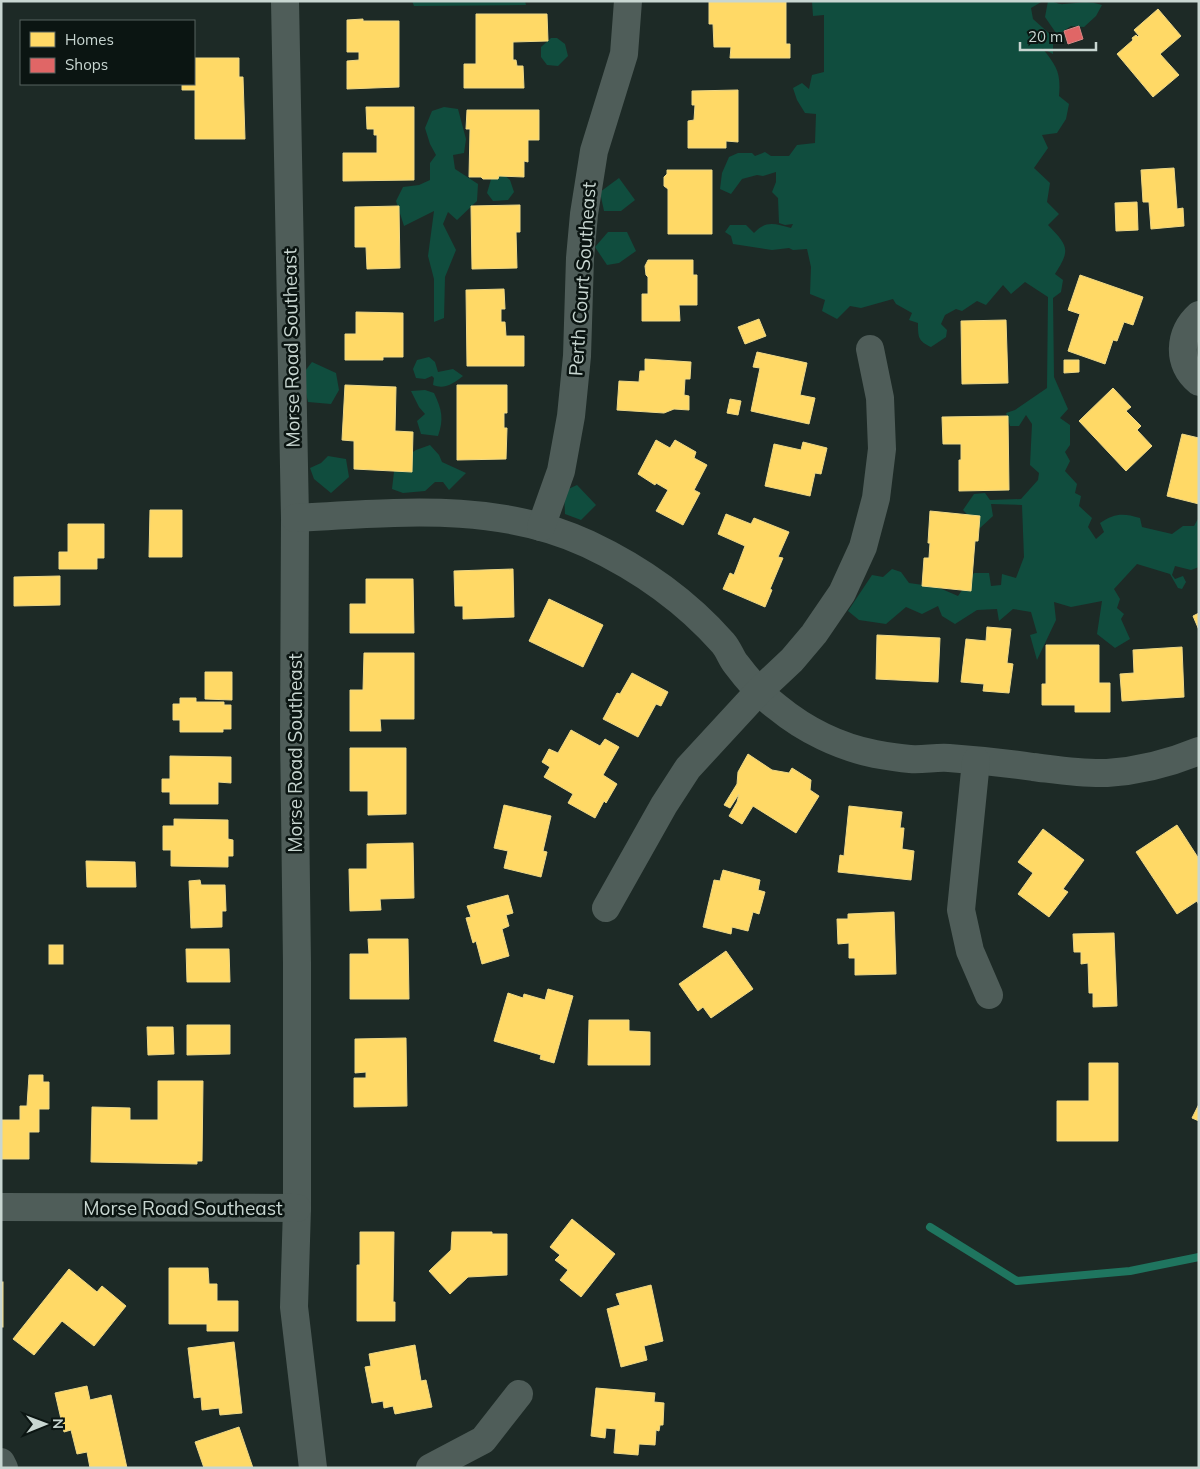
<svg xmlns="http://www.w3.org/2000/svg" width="1200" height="1469" font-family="Mulish,sans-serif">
	<rect width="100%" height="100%" fill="#1d2a26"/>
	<g fill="#104d3e">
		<polygon points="412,1 525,1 526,5 414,6"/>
		<path d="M812,1H1043L1031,8L1033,19L1052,36L1056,33L1045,17L1048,1C1054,1 1059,5 1064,4C1079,3 1087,0 1102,5L1096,16L1084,27L1071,26L1053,38V54L1042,48C1057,66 1061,73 1059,96L1069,104L1066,119L1057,133L1042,135L1048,148L1034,168L1050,183L1047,202L1059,214L1048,225C1068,246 1071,249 1055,274L1063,280L1061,292L1053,298L1054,377L1068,409L1060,418L1070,425V445L1065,452L1070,461L1065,471L1077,484L1075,493L1081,496L1079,506L1092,518L1088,527L1096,539L1104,532L1100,523C1115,513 1123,513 1140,518L1142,527L1172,534L1183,526H1194L1199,517V567L1191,570L1175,566L1172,575L1175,579L1183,576L1186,582L1182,589L1178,588L1170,574L1137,564L1114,589L1120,599L1117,608L1124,614L1121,619L1130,639L1115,648L1097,634L1102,601L1071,607L1054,602L1056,620L1037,660L1030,635L1037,633L1031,612L1013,609L999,621L997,609L977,610L955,624L942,616L938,606L922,614L906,607L886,624L859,620L848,611L872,575L883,577L892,569L901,572L909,583L937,587L958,596L974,573H989L991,586L1001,585L1002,574L1016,578L1024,557L1022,505L991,504L993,516L980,528L963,510L974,494L985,493L990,500L1021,499L1038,480L1039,473L1030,465L1032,424L1026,415L1019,426H1010L1006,413L1015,410L1047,388L1048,297L1025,282L1011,294L1003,285L986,305L977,301L962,311L956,309L945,315L941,324L947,330L946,337L931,347C918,341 918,337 918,323L909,320L912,313L896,304L893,299L861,308L850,306L837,319L822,311L825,300L810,294L811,267L807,249L793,250L789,248L772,250L733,244L731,236L725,232L730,225H746L754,233C766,220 775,224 791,228L793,224L785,225L779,223L778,198L772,192L776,182V172L763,176L757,175L742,179L731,194L720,189L722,173L729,157L738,153H752L755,156L765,152L771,156H789L797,145L815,143L816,114L805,113L797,100L793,88L802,83L809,89L812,75L824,72V15L813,16Z"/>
		<polygon points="551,38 557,38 565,44 568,56 558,66 547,65 541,57 541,47"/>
		<polygon points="444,107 458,109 466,139 464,153 453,155 455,169 478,184 477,201 457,220 448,212 443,224 456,250 445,277 444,318 434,322 434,279 428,256 434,211 404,226 396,201 403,187 419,185 430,180 430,163 436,155 430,144 425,128 432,111"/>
		<polygon points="503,174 510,180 514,192 508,200 493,201 487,193 492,176"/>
		<polygon points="619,178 635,200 621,211 604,211 600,192"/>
		<polygon points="608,232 627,232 636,251 619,263 607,265 595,247"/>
		<path d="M429,357L435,362L438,372L453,369L463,376C454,383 445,390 433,385L434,378L432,376L425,379L416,378L413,369L417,360Z"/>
		<polygon points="312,362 336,373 339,390 331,404 308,402 302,375"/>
		<path d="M425,390L434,393C442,410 444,419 438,436L421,434L417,421L425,414L419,407L411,391Z"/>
		<polygon points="430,445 439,455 442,462 466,473 449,490 443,482 435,482 425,491 403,493 392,489 395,463 416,450"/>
		<polygon points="328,456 346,459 349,477 331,493 314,479 310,468 321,463"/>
		<polygon points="577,485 596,505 581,520 565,514 564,491"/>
	</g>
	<g fill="#ffd966" stroke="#eed886">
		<polygon points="709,1 786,1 786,44 790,44 790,58 730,58 731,47 714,47 713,24 709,24"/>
		<polygon points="1158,9 1181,36 1160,54 1179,75 1153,97 1117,54 1133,40 1132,38 1136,35 1138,37 1139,36 1134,30"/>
		<polygon points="476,14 547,14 548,41 513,42 513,60 516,60 517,66 523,66 524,88 464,88 464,64 476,64"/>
		<polygon points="363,19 363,21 399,21 399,87 347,89 347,61 359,60 359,52 347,52 347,20"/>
		<polygon points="194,58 239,58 239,77 243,77 245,139 195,139 195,90 182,90 182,84 194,84"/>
		<polygon points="738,90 738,142 726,141 726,148 688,148 688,121 694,120 695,105 692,105 692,91"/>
		<polygon points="366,107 414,107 414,180 343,181 343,153 377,153 377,135 374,135 374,129 367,129"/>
		<polygon points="467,110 539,110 539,140 528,140 528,162 524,161 524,177 499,176 498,179 483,179 481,177 469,177 470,129 466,129"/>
		<polygon points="1174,168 1177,209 1183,208 1184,226 1151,229 1149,202 1143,202 1141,170"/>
		<polygon points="667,170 712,170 712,234 668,234 668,189 664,186 664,177 667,174"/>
		<polygon points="1137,202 1138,230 1116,231 1115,203"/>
		<polygon points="520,205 520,232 516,232 517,268 472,269 471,206"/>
		<polygon points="399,206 400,268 367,269 366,247 355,247 355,207"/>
		<polygon points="648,260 693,260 693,275 697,275 697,305 679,305 680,321 642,321 642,294 648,294 648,277 646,275 645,266"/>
		<polygon points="1080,275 1143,297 1133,325 1124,322 1117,341 1113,340 1105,364 1068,351 1080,314 1068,310"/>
		<polygon points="504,289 505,309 501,309 501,322 505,322 506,336 524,336 524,366 467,366 466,290"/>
		<polygon points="356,312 403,313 403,357 383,357 383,360 345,360 345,334 356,334"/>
		<polygon points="759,319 766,336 745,344 738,327"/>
		<polygon points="1006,320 1008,383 962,384 961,321"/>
		<polygon points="757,352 807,363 800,395 815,398 809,424 751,411 760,368 753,367"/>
		<polygon points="645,359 691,362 690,379 685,379 684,395 689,396 689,410 674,409 664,413 617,410 619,381 639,382 640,371 645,371"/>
		<polygon points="1064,360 1079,360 1079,372 1064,373"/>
		<polygon points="345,385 396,387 395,431 413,432 412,472 354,469 354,441 342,440"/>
		<polygon points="457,385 507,385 507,413 504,413 504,428 507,428 506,459 457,460"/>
		<polygon points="1113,388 1131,407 1126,411 1141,426 1137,430 1152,446 1126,471 1079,421"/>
		<polygon points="730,399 741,401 738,415 727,413"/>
		<polygon points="1008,416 1009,490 959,491 959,460 961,460 961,444 943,444 942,417"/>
		<polygon points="1182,434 1199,438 1199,504 1167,496"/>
		<polygon points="656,440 670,448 675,440 696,452 694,458 707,465 694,490 700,493 683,525 656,511 668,490 656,483 655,485 638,474"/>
		<polygon points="803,442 827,448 821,474 815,473 810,496 765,486 774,444 801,450"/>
		<polygon points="150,510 182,510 182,557 149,557"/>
		<polygon points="930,511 980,516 978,541 975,541 971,591 922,586 924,558 929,558 930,543 928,543"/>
		<polygon points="726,514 751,524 754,518 789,532 778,557 783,558 770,589 772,590 765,607 723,589 730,573 734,575 745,546 718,534"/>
		<polygon points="68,524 104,524 104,558 97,558 97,569 59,569 59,552 68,552"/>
		<polygon points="513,569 514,617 463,619 463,606 455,606 454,571"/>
		<polygon points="60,576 60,605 14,606 14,577"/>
		<polygon points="366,579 413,579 414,633 350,633 350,604 366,604"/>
		<polygon points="549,599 603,625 583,667 529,641"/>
		<polygon points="1199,613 1199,630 1193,616"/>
		<polygon points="987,627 1011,629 1007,663 1013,664 1009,693 983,691 984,684 961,682 966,639 986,641"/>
		<polygon points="877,635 940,638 938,682 876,679"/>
		<polygon points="1046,645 1099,645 1099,683 1110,683 1110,712 1075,712 1075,705 1042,705 1042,684 1046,684"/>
		<polygon points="1182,647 1184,697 1122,701 1120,674 1134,673 1133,650"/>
		<polygon points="364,653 414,653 414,719 380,719 381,731 350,731 350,690 363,690"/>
		<polygon points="205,672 232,672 232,700 205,699"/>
		<polygon points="632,673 668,692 661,706 656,704 638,737 603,719 617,693 620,694"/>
		<polygon points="180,698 196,698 196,702 224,702 224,705 231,705 231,729 223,729 223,732 180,732 180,720 173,720 173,704 180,704"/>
		<polygon points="571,730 600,746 605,739 619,747 603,775 617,784 606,803 604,801 595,818 568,803 573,794 544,777 550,767 542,762 549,749 558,753"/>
		<polygon points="350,748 406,748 406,814 368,815 368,791 350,791"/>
		<polygon points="748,754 772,770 789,773 792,768 811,780 810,790 819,796 796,833 753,806 742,824 729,816 737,802 739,794 730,808 724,805 737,784 738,772"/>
		<polygon points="170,756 231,757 231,783 218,782 218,804 170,804 170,792 162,792 162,779 170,779"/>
		<polygon points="504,805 551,816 543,851 547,852 541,877 504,868 508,851 494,848"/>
		<polygon points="849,806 902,812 900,828 904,828 902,849 914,851 911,880 838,872 840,855 844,856"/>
		<polygon points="174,819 228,820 228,839 233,840 233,856 228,856 228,867 171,866 171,850 163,850 163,826 174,826"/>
		<polygon points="1177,825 1199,859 1199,905 1197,901 1177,914 1136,852"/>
		<polygon points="1043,829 1084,860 1063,889 1068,892 1049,917 1018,894 1033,873 1018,862"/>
		<polygon points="413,843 414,898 380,899 381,910 350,911 349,869 367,869 367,844"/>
		<polygon points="86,861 135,862 136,887 87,887"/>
		<polygon points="723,870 760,880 758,890 765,892 759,914 753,912 748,931 732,927 731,934 703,927 714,880 720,881"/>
		<polygon points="200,880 201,885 225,885 226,911 222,911 222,927 191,928 189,881"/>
		<polygon points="508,895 513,913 506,915 509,926 502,929 509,956 482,964 476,941 473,943 466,918 471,917 467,906"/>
		<polygon points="894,912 896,974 855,975 855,958 849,958 849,943 838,944 837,919 848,919 848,914"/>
		<polygon points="1114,933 1117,1006 1093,1007 1093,993 1089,993 1088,963 1081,964 1081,952 1074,952 1073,934"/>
		<polygon points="368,939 408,939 409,999 350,999 350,954 369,954"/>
		<rect x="49" y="945" width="14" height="19"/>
		<polygon points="186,949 229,949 230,982 187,982"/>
		<polygon points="726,951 753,989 711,1018 703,1007 698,1011 679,984"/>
		<polygon points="548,989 573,996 554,1063 540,1059 541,1055 494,1041 508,993 523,998 524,994 545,1000"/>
		<polygon points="589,1020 629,1020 629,1031 650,1032 650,1065 588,1065"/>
		<polygon points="187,1025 230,1025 230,1054 187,1055"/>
		<polygon points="147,1027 173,1027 174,1054 148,1055"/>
		<polygon points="406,1038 407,1106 354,1107 354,1078 366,1078 366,1072 355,1073 355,1039"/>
		<polygon points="1089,1063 1118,1063 1118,1141 1057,1141 1057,1101 1089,1101"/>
		<polygon points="29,1075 43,1075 43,1082 49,1082 49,1109 39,1109 39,1132 29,1132 29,1159 1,1159 1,1120 20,1120 20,1106 27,1106"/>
		<polygon points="158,1081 203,1081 202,1161 197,1161 197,1164 91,1162 92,1107 130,1108 130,1120 158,1120"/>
		<polygon points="1199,1104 1199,1121 1192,1118"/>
		<polygon points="572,1219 615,1254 581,1297 560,1280 568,1270 555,1260 560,1255 550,1247"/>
		<polygon points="360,1232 394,1232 393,1302 395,1302 395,1321 357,1321 357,1265 360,1265"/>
		<polygon points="452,1232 492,1232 492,1234 507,1234 507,1275 468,1277 450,1294 429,1271 451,1250"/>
		<polygon points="169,1268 208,1268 209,1284 217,1284 217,1301 238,1301 238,1331 207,1331 207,1324 169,1324"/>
		<polygon points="69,1269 97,1292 102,1286 126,1306 94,1346 62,1321 34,1355 13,1339"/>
		<rect x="1" y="1282" width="2" height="45"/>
		<polygon points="651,1285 663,1341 644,1346 647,1360 621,1367 607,1309 620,1305 616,1294"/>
		<polygon points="234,1342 242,1413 220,1415 219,1408 202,1410 201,1397 194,1398 188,1348"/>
		<polygon points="415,1345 421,1381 426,1380 432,1407 395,1414 393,1406 384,1408 383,1401 372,1403 365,1367 371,1366 369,1354"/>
		<polygon points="87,1386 90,1400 111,1395 127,1468 90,1468 87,1452 77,1454 71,1430 64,1432 55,1393"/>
		<polygon points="596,1388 655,1393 654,1402 664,1403 663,1425 660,1425 659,1431 656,1430 655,1445 639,1444 638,1455 614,1453 616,1429 606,1428 605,1438 591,1436"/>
		<polygon points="239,1427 253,1468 204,1468 195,1442"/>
	</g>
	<polygon fill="#e06666" stroke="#d98886" points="1079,26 1083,39 1068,44 1064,31"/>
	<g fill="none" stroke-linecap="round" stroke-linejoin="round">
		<polyline stroke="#1f755f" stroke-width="8" points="930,1227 1017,1281 1130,1271 1199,1257"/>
		<g stroke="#4f5d59" stroke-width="28">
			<polyline points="285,1 295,518 294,733 297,963 297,1208 294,1307 313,1468"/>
			<path d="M1199,315C1179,333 1176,364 1199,382"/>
			<path d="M295,518C393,513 496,501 588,544C639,568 686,601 723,643C729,650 731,658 736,664C748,680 762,696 777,707C805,730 840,747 875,754C886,756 898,758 910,759C923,760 936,757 949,758C977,760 1005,763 1033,767C1058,770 1082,774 1107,773C1138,771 1170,763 1199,751"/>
			<polyline points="541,527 561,471 571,416 577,356 580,258 584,214 594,151 624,54 628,1"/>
			<polyline points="976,761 961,910 970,951 989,995"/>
			<polyline points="606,908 664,805 688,768 759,691 792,660 814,634 842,593 863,547 876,498 882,449 880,398 870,349"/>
			<polyline points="1,1207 297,1208"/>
			<polyline points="1,1462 4,1468"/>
			<polyline points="430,1468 483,1440 519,1394"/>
		</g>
	</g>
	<g text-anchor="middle" stroke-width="5" stroke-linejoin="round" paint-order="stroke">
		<g font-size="19" fill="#c8d6d1" stroke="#0b1512">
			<text transform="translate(582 279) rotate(-86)" y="7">Perth Court Southeast</text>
			<text transform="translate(291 348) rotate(-91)" y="7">Morse Road Southeast</text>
			<text transform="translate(295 753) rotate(-90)" y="7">Morse Road Southeast</text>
			<text x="183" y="1215">Morse Road Southeast</text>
		</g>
	</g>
	<rect width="1200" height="1469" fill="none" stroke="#c8d6d1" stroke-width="5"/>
	<rect x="20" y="20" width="175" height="65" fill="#0b1512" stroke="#57625e"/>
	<rect x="30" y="32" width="25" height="15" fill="#ffd966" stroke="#57625e"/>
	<text x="65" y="45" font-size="15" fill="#c8d6d1">Homes</text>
	<rect x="30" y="58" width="25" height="15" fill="#e06666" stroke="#57625e"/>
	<text x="65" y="70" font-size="15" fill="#c8d6d1">Shops</text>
	<g transform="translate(45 1424) rotate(89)" stroke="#0b1512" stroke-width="4" paint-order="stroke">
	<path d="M0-4L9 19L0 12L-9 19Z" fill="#c8d6d1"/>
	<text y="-8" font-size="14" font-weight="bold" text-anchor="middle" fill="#c8d6d1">N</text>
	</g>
	<path d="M1020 42v8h76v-8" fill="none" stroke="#c8d6d1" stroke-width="2.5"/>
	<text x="1028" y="42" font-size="15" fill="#c8d6d1" stroke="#0b1512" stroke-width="4" paint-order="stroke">20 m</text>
</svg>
